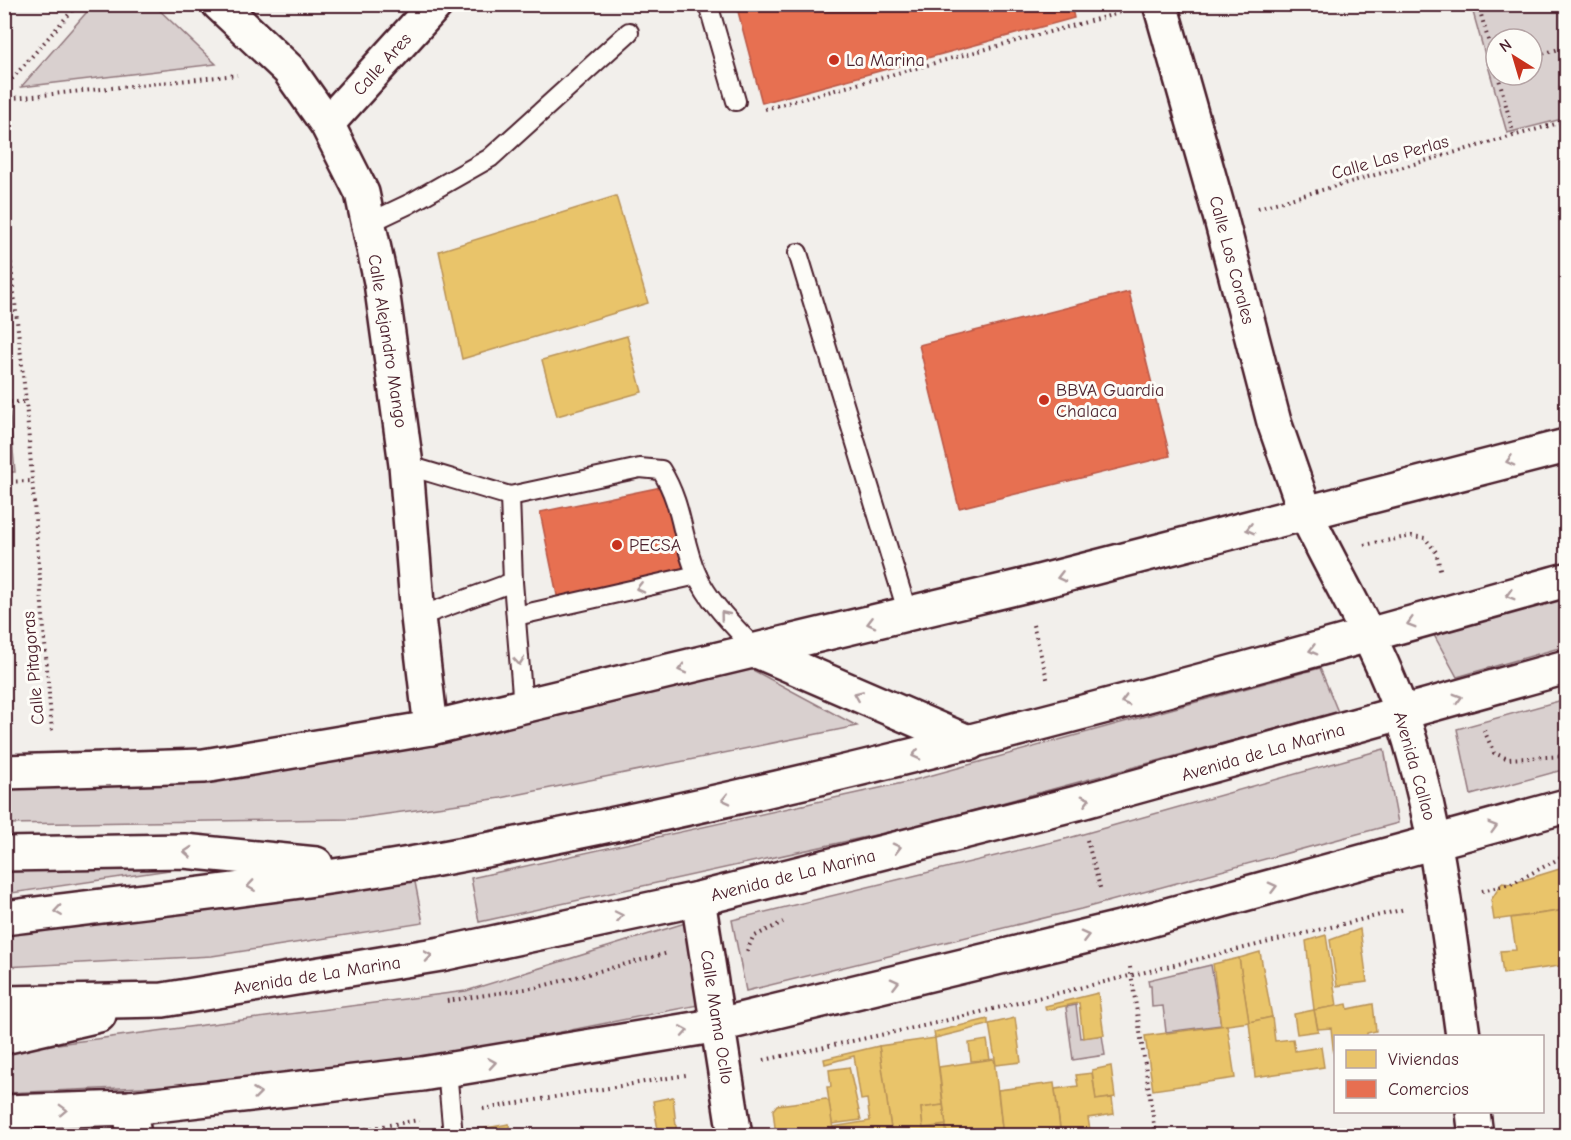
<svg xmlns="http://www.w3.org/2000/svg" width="1571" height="1140" font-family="'Comic Neue',sans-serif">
	<rect width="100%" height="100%" fill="#f2efeb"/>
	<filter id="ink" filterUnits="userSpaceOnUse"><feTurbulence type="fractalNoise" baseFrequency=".0167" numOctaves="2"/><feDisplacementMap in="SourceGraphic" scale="12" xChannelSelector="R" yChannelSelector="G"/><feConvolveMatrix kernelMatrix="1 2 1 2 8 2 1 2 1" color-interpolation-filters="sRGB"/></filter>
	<g filter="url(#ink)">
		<g fill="#d9d0cf" stroke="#92787d" stroke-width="1.5" fill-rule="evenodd">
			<polygon points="93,5 154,5 216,64 21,87"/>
			<path d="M1471,5H1566V118L1507,133ZM1496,39H1532V75H1496Z"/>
			<polygon points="4,363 5,363 15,472 5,472"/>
			<polygon points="1566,598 1566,646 1457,677 1434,635"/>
			<polygon points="1320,668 1338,712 916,826 479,922 471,878 907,782"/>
			<polygon points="751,669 857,726 501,798 352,819 5,824 5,775 341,754"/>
			<polygon points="1566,699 1566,769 1471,795 1457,729"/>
			<polygon points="1384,749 1398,823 1081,909 746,991 732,920 1069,838"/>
			<polygon points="183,868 5,894 5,871"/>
			<polygon points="414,877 423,923 212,956 5,967 5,935"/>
			<polygon points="685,923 698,1005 439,1056 167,1086 5,1093 4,1051 466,991"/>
			<polygon points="1211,965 1221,1025 1166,1032 1163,1006 1152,1007 1151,986 1149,986 1148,980"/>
			<polygon points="1076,1005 1080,1038 1102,1035 1105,1055 1073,1060 1066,1007"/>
		</g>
		<g fill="#e9c46a" stroke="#b99257" stroke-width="1.5">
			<polygon points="616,196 648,303 462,359 439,251"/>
			<polygon points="627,336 642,392 557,416 542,360"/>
			<polygon points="1566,867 1566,910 1494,920 1491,900 1502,883 1511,884"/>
			<polygon points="1566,910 1566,965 1503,974 1500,951 1516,950 1511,918"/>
			<polygon points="1360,929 1367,982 1337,986 1330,940"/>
			<polygon points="1326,935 1337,1006 1314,1010 1306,941"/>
			<polygon points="1260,952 1272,1017 1249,1022 1239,958"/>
			<polygon points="1239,958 1249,1022 1221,1026 1213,964"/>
			<polygon points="1098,993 1104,1035 1083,1038 1079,1003 1046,1010 1045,1006"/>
			<polygon points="1347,1004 1348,1009 1373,1004 1376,1031 1367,1033 1367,1036 1336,1036 1335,1066 1331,1028 1318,1029 1314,1010"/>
			<polygon points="1314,1010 1318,1031 1297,1034 1294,1014"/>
			<polygon points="1272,1017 1275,1041 1293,1039 1295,1051 1321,1047 1324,1067 1255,1077 1249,1022"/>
			<polygon points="1015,1018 1021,1062 996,1065 989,1024"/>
			<polygon points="988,1019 988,1025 935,1038 934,1032"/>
			<polygon points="1227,1025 1235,1078 1153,1090 1145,1036"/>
			<polygon points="935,1038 943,1105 921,1108 923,1128 946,1125 947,1136 892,1136 879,1046"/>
			<polygon points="987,1040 990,1060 971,1061 969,1043"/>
			<polygon points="879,1046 892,1136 834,1136 833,1127 870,1121 867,1099 861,1100 854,1056 825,1064 824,1059"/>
			<polygon points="994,1059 1003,1136 947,1136 939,1067"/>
			<polygon points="1111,1066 1115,1097 1096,1100 1092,1070"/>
			<polygon points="849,1067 861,1120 832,1124 827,1087 831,1087 829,1070"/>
			<polygon points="1092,1073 1096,1100 1112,1098 1114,1114 1088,1118 1091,1136 1061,1136 1055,1089 1078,1086 1076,1075"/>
			<polygon points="1054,1083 1061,1136 1003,1136 998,1090"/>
			<polygon points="673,1097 677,1136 659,1136 653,1101"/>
			<polygon points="826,1099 829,1102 834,1136 776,1136 773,1110 777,1105"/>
			<polygon points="943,1105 946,1125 923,1128 921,1108"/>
			<polygon points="509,1124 510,1136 465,1136 465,1132"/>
		</g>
		<g fill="#e76f51" stroke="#b85746" stroke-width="1.5">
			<polygon points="736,4 1071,4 1074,18 762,103"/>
			<polygon points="1129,292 1170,456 959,508 919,345"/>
			<polygon points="676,484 694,577 559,605 540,512"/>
		</g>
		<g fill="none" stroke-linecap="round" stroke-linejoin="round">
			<g stroke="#4a1f2b" stroke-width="22">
				<g id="service">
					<polyline points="708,4 736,101"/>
					<polyline points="369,223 409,204 490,158 629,32"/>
					<polyline points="798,253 908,614"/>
					<path d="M406,465L510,496L640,468L661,470C684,507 681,540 697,575C710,604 736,628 757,651"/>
					<polyline points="510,496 513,582 523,707"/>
					<polyline points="516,616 697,575"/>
					<polyline points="418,617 513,582"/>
					<polyline points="447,1070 453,1136"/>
				</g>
			</g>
			<g stroke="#4a1f2b" stroke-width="38">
				<g id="minor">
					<polyline points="219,4 289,70 327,124 362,193 381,282 406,465 418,617 431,728"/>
					<polyline points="1160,4 1221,219 1274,422 1306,514"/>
					<polyline points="327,124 436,4"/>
					<polyline points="698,899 735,1136"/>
					<polyline points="130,1108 134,1136"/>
				</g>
			</g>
			<g stroke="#4a1f2b" stroke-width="38">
				<g id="tertiary">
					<path d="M1306,514C1338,581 1378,644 1402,715C1437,819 1448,928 1463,1036"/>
					<polyline points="1473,1112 1476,1136"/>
				</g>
			</g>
			<g stroke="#4a1f2b" stroke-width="38">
				<g id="secondary">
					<polyline points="4,772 204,766 431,728 1023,586 1566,446"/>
					<polyline points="4,1112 130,1108 422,1074 719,1025 1120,928 1566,806"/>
				</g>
			</g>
			<g stroke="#4a1f2b" stroke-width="38">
				<g id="primary">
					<polyline points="757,651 970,743"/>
					<polyline points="4,854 184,851 316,864"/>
					<path d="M4,918C145,900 287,886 427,861C812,791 1190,685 1566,580"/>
					<polyline points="4,1003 163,1000 441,954 698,899 1077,803 1566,667"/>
					<polyline points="4,1037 99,1015"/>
				</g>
			</g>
			<g stroke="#4a1f2b" stroke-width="4" stroke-dasharray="1.5 4.5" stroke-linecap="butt">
				<polyline points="1478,4 1496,68"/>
				<polyline points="1532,57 1566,47"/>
				<polyline points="1498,75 1514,136"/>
				<polyline points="4,88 78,4"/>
				<polyline points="4,99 237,75"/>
				<polyline points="765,109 1123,12"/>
				<polyline points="4,203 26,402 52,732"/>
				<polyline points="1258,208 1566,121"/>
				<polyline points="4,402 26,402"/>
				<polyline points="4,482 32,481"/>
				<polyline points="1364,545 1412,536 1425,538 1436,552 1441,573"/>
				<polyline points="1033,625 1048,682"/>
				<polyline points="1484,730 1494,753 1508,759 1566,756"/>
				<polyline points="1087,840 1101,891"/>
				<polyline points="1482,891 1511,884 1566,855"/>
				<polyline points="747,951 753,937 783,922"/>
				<polyline points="1130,967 1156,1136"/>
				<polyline points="447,1001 538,987 668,953"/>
				<polyline points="764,1060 927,1025 1405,909"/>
				<polyline points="483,1109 686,1075"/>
				<polyline points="282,1136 337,1134 419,1120"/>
			</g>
			<use href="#service" stroke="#fdfcf7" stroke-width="18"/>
			<use href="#minor" stroke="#fdfcf7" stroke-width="33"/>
			<use href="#tertiary" stroke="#fdfcf7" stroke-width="33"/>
			<use href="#secondary" stroke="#fdfcf7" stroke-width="33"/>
			<use href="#primary" stroke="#fdfcf7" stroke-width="33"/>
		</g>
		<defs><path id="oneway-chevron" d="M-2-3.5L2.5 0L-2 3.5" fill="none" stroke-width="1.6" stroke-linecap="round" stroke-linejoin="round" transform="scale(1.5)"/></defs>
		<g stroke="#ac999b">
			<use href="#oneway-chevron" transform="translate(1510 461) rotate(165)"/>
			<use href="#oneway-chevron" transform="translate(1250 529) rotate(166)"/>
			<use href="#oneway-chevron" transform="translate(1061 577) rotate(166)"/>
			<use href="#oneway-chevron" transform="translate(640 588) rotate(167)"/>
			<use href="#oneway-chevron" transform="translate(1510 595) rotate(164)"/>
			<use href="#oneway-chevron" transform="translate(724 615) rotate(-129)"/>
			<use href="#oneway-chevron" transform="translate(871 623) rotate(166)"/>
			<use href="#oneway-chevron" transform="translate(1411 623) rotate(164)"/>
			<use href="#oneway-chevron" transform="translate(1313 650) rotate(165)"/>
			<use href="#oneway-chevron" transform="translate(519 661) rotate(85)"/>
			<use href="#oneway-chevron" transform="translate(682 669) rotate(166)"/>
			<use href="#oneway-chevron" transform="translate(858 695) rotate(-157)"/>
			<use href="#oneway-chevron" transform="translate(1458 698) rotate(-16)"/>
			<use href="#oneway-chevron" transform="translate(1125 701) rotate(165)"/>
			<use href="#oneway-chevron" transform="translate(916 755) rotate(167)"/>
			<use href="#oneway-chevron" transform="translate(726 799) rotate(167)"/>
			<use href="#oneway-chevron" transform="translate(1086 800) rotate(-15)"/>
			<use href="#oneway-chevron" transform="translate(1493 827) rotate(-16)"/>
			<use href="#oneway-chevron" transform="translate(897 848) rotate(-14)"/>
			<use href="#oneway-chevron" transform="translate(188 852) rotate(-176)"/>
			<use href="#oneway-chevron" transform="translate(251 886) rotate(172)"/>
			<use href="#oneway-chevron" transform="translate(1273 887) rotate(-15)"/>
			<use href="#oneway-chevron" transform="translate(58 911) rotate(172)"/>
			<use href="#oneway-chevron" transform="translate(619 916) rotate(-12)"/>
			<use href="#oneway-chevron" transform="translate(1085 936) rotate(-14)"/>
			<use href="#oneway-chevron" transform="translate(428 956) rotate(-9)"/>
			<use href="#oneway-chevron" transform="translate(895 983) rotate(-14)"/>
			<use href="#oneway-chevron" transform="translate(684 1031) rotate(-10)"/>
			<use href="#oneway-chevron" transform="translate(492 1063) rotate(-9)"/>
			<use href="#oneway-chevron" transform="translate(257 1093) rotate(-7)"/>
			<use href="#oneway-chevron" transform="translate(63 1110) rotate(-2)"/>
		</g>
	</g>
	<g fill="#c8321e" stroke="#fdfcf7" stroke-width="2">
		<circle cx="834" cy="60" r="6"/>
		<circle cx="1044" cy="400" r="6"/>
		<circle cx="617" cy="545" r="6"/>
	</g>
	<g text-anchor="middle" stroke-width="6" stroke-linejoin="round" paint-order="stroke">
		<g font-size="18" fill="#4a1f2b" stroke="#fdfcf7" text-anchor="start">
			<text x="846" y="66">La Marina</text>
			<text x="1056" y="396">BBVA Guardia<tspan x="1056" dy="21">Chalaca</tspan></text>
			<text x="629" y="551">PECSA</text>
		</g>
		<g font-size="18" fill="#4a1f2b" stroke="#fdfcf7">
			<text transform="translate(382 64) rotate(-48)" y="6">Calle Ares</text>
			<text transform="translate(1390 157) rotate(-16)" y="6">Calle Las Perlas</text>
			<text transform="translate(1232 260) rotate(75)" y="6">Calle Los Corales</text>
			<text transform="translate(388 341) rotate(81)" y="6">Calle Alejandro Mango</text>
			<text transform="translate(33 668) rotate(-95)" y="6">Calle Pitagoras</text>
			<text transform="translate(1263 752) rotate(-16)" y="6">Avenida de La Marina</text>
			<text transform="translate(1415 766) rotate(74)" y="6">Avenida Callao</text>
			<text transform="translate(793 875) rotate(-14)" y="6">Avenida de La Marina</text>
			<text transform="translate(317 975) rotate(-9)" y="6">Avenida de La Marina</text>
			<text transform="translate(717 1017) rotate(81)" y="6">Calle Mama Ocllo</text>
		</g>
	</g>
	<rect width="1571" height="1140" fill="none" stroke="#fdfcf7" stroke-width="24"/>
	<rect x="12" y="12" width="1547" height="1116" fill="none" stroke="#4a1f2b" stroke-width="2" filter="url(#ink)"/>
	<rect x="1334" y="1035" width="210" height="78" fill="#fdfcf7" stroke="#b5a4a5" stroke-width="1.5"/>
	<rect x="1346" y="1050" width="30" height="18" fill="#e9c46a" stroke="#b5a4a5" stroke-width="1.5"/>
	<text x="1388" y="1065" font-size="18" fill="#4a1f2b">Viviendas</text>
	<rect x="1346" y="1080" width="30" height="18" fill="#e76f51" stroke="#b5a4a5" stroke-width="1.5"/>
	<text x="1388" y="1095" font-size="18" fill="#4a1f2b">Comercios</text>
	<g transform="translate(1514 57) rotate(323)"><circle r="28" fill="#fdfcf7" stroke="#b5a4a5" stroke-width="1.5"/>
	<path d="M0-4.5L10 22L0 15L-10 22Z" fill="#c8321e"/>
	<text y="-9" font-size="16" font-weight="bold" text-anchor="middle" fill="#4a1f2b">N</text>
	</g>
</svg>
